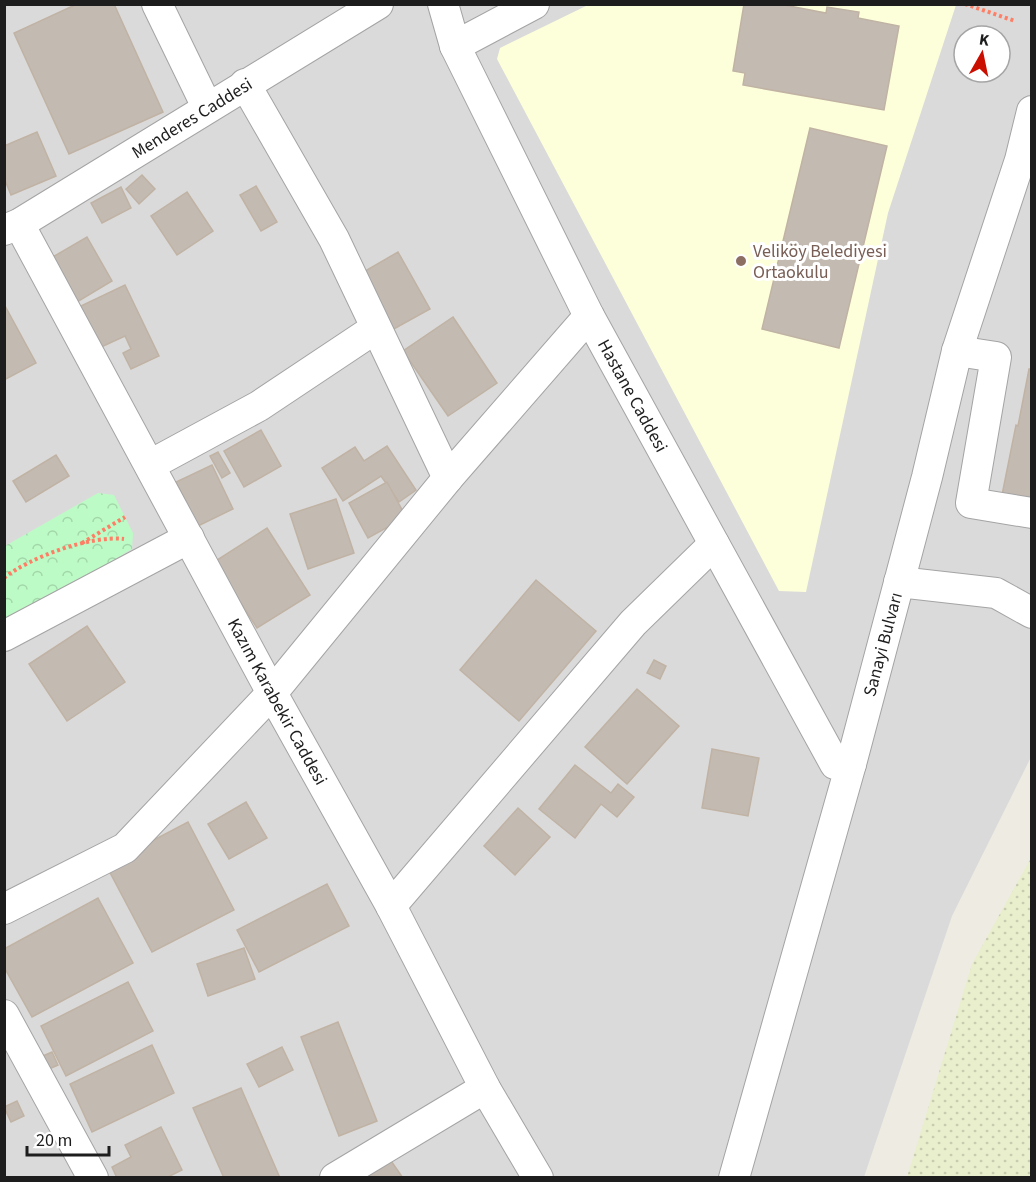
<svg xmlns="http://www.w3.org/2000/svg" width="1036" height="1182" font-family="'Source Sans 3',sans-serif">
	<defs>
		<pattern id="farmland-dots" width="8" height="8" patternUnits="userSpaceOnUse" patternTransform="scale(1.5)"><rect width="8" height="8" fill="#e9eecd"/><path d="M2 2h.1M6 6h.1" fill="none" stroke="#c7ccb0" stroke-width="1.8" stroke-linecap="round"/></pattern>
		<pattern id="park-crowns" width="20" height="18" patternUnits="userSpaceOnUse" patternTransform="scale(1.5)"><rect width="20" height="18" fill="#bdfbc6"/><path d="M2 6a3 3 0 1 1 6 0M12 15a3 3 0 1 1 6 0" fill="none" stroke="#a2d7aa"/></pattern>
	</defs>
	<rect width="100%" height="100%" fill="#eeebe2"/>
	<path fill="#dbdada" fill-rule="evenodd" d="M5,5H1031V757L952,916L864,1177L5,1178ZM964,36H1000V72H964Z"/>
	<polygon fill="#fdffdb" points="588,5 956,5 888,213 806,592 779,591 497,59 500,48"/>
	<polygon fill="url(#farmland-dots)" points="1031,858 1031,1177 907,1177 972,964"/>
	<polygon fill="url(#park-crowns)" points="98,493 114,495 133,533 132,549 5,626 5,546"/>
	<g fill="#c3bab2" stroke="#c0b3a4" stroke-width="1.5">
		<polygon points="77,4 114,4 163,112 69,154 14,33"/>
		<polygon points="744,4 779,4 826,13 827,7 859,12 858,18 899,26 884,110 743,85 745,73 733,71"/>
		<polygon points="810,128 887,146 839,348 762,329"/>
		<polygon points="37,132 56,176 11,195 4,178 4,146"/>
		<polygon points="142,175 155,189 139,204 126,189"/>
		<polygon points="256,186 277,222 261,231 240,195"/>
		<polygon points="121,187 131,208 102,223 91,203"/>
		<polygon points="187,192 213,231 177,255 151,216"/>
		<polygon points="87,237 112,281 77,302 51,258"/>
		<polygon points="398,252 430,309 392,330 360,274"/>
		<polygon points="125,285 159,356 131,369 123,353 131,349 125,336 86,354 66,313"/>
		<polygon points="4,304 36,363 4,380"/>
		<polygon points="453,317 497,383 448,416 403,351"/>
		<polygon points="1029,369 1032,369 1032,501 1002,495 1016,425 1018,426"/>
		<polygon points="261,430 281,466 244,487 224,451"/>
		<polygon points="387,446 416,490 399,502 381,476 343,501 322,468 355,447 364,461"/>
		<polygon points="218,452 230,473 222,478 210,456"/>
		<polygon points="56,455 69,476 26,502 13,481"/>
		<polygon points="212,465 233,509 198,526 176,482"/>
		<polygon points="387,482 406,517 368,538 349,503"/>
		<polygon points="336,499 354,553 308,569 290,514"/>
		<polygon points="267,528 310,595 257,628 214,562"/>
		<polygon points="536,580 596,631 519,721 460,670"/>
		<polygon points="87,626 125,682 67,721 29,664"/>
		<polygon points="654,660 666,666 660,679 647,673"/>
		<polygon points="637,689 679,726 627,784 585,747"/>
		<polygon points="712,749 759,758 748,816 702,808"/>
		<polygon points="575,765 611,793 618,784 634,797 617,817 601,804 575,838 539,809"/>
		<polygon points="246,802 267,838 229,859 208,824"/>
		<polygon points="518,808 550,837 515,875 484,846"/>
		<polygon points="188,822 234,910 152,952 106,865"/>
		<polygon points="327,884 349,926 259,972 237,930"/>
		<polygon points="98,898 133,963 32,1017 4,967 4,949"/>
		<polygon points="244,948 255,979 208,996 197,964"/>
		<polygon points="128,982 153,1031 66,1076 41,1026"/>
		<polygon points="338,1022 377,1121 339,1136 301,1037"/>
		<polygon points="152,1045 174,1093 92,1132 70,1084"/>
		<polygon points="282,1047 293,1070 259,1087 247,1064"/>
		<polygon points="52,1052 58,1065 42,1072 36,1059"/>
		<polygon points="241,1088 280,1178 224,1178 193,1108"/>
		<polygon points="17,1101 24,1116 11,1122 4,1107"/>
		<polygon points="161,1127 182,1170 166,1178 117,1178 112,1167 131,1157 125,1145"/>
		<polygon points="389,1158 403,1178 361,1178"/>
	</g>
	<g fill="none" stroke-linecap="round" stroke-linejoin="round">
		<g stroke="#a4a4a4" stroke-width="32">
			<g id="minor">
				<polyline points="157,4 207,107"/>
				<path id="s1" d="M443,4L455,46L589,316L835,764H851"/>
				<polyline points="455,46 534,4"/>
				<polyline points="245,84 334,239 448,478"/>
				<path id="s2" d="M19,224L272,693L391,906L485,1088L538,1178"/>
				<path id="s3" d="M4,230L19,224L378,4"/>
				<polyline points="957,351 996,357 971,503 1032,513"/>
				<polyline points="150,465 259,406 376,328"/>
				<polyline points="899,582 996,593 1032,613"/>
				<polyline points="4,636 189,538"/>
				<polyline points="391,906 633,623 714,544"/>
				<polyline points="4,909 125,848 272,693 448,478 589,316"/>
				<polyline points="4,1015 93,1178"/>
				<polyline points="335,1178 485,1088"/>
				<path id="s4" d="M734,1178L851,764L927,477L957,351L1020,160L1032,111"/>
			</g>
		</g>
		<g stroke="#fd7f65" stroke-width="4" stroke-dasharray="3 3" stroke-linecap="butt">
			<polyline points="965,4 1015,21"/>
			<polyline points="82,543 125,517"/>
			<path d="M4,578C30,557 91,535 124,539"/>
		</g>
		<use href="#minor" stroke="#fff" stroke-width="30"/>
	</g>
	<circle fill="#8d6e63" stroke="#fff" stroke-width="2" cx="741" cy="261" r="6"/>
	<g text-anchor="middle" stroke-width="6" stroke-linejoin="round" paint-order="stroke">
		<g font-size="18" fill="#1d1d1d" stroke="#fff">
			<text dy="6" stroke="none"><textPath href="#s3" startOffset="219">Menderes Caddesi</textPath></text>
			<text dy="6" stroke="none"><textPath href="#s1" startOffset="436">Hastane Caddesi</textPath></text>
			<text dy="6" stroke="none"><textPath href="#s4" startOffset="554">Sanayi Bulvarı</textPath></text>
			<text dy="6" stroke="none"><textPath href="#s2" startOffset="543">Kazım Karabekir Caddesi</textPath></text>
		</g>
		<g font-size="18" fill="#785e54" stroke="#fff" text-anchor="start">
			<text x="753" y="257">Veliköy Belediyesi<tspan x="753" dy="21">Ortaokulu</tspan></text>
		</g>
	</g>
	<rect width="1036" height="1182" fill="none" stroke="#1d1d1d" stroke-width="12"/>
	<g transform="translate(982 54) rotate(9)"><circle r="28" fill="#ffffff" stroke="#a5a5a5" stroke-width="1.5"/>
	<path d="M0-4.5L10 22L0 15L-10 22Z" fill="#ca0e00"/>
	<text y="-9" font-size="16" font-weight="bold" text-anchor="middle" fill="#1d1d1d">K</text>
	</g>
	<path d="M27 1146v9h82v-9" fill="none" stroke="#1d1d1d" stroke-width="3"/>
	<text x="36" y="1146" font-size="18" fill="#1d1d1d" stroke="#ffffff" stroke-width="4.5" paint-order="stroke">20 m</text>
</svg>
